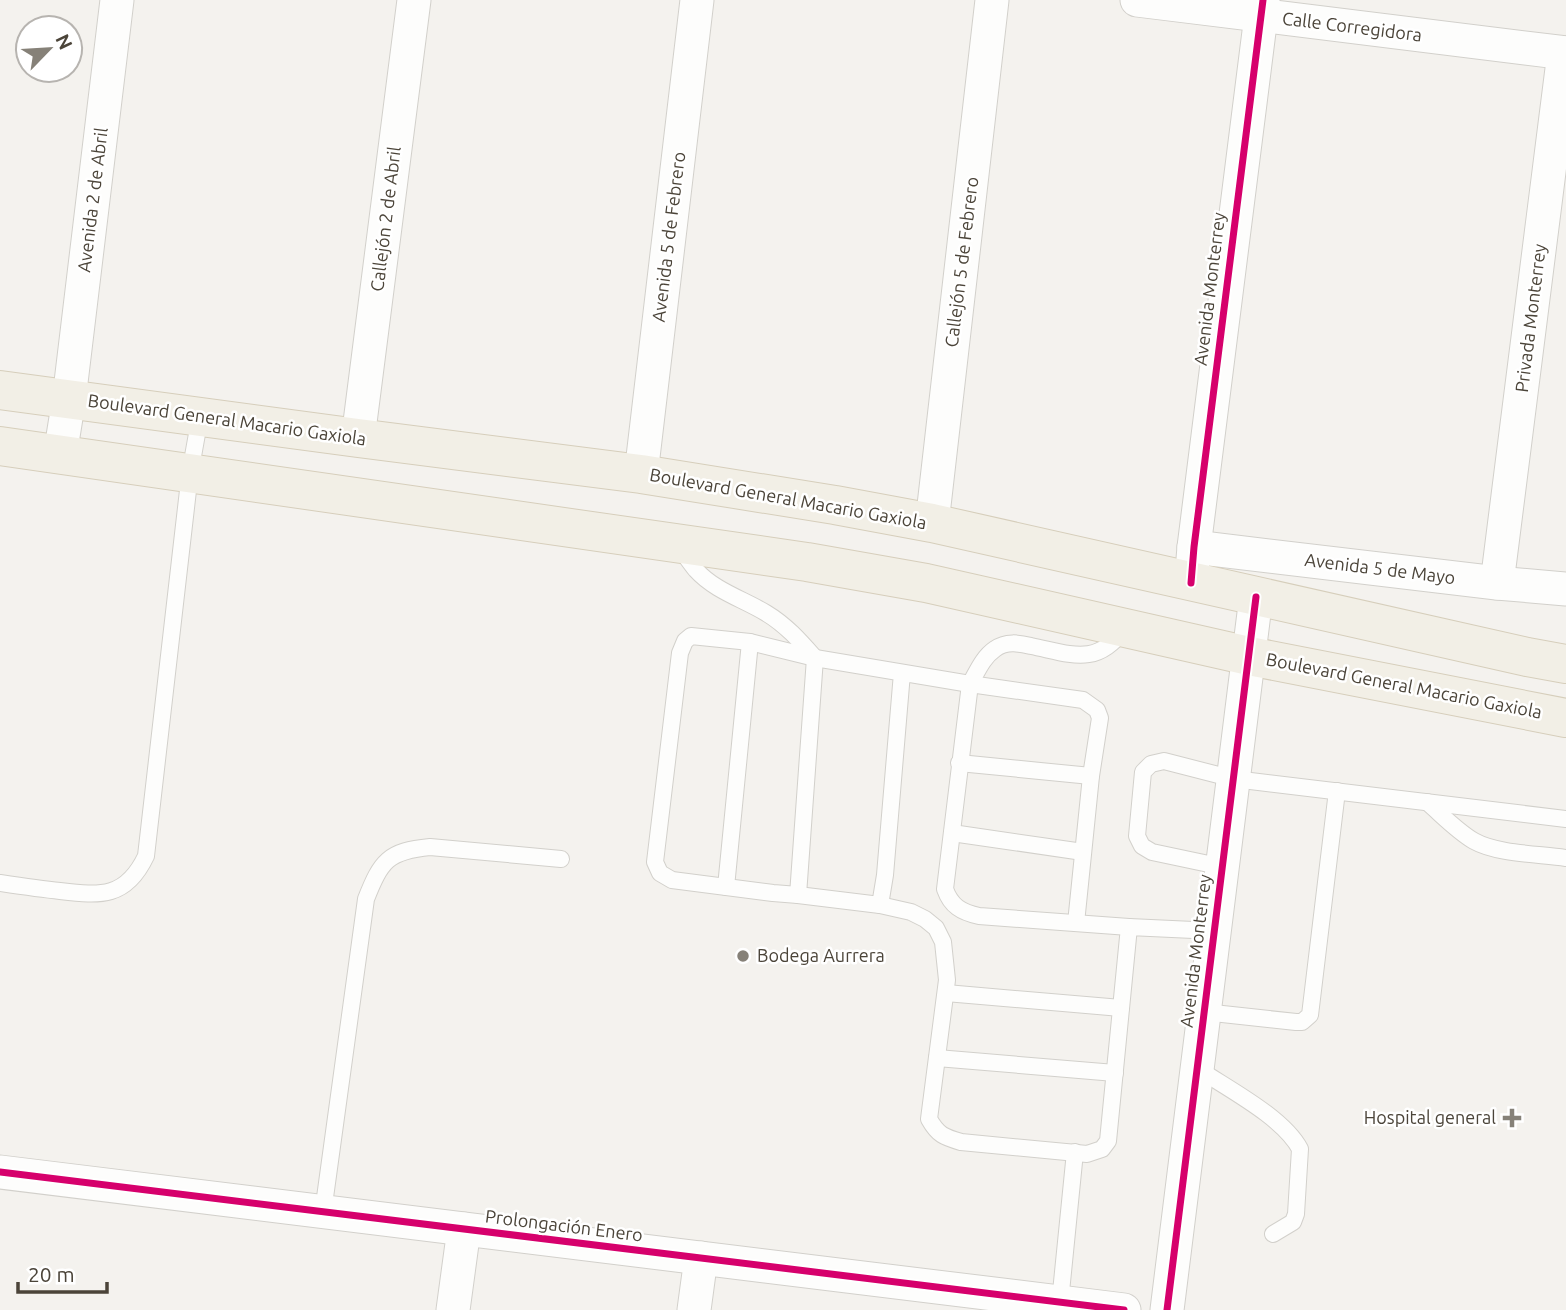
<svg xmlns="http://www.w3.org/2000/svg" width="1566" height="1310" font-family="Ubuntu,sans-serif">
	<rect width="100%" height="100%" fill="#f4f2ee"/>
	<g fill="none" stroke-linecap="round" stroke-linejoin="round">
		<g stroke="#d2d0cb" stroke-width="18">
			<g id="lane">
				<path d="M680,548C685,555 690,563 696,570C715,591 743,599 766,613C786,625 800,641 815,658L798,895"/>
				<path d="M1124,629C1097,667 1071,654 1031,646C1019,643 1006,641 995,649C983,657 977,672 970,684L945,889C951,906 961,912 979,916L1129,927"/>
				<polyline points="902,673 885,875 880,905 798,895 773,893 672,880 660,873 655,862 680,653 685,641 691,636 750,642 815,658 970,684 1083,700 1097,710 1100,718 1091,776 1076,923"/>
				<polyline points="959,763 1091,776"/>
				<path d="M1427,802C1442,815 1457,831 1474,841C1497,854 1540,854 1566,858"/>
				<polyline points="952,833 1083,852"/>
				<polyline points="1223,867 1152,852 1142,846 1137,836 1143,772 1151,764 1164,761 1234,779 1566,819"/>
				<path d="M0,883C20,886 40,889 60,891C101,896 126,898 146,856L190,473L200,417"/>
				<polyline points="726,887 750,642"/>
				<path d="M880,905L911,912L925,919L936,928L943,942L947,980L929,1119C938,1135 944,1137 961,1142L1087,1154L1102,1149L1108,1141L1129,927L1215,931"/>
				<polyline points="946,993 1121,1008"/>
				<polyline points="1204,1012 1296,1022 1302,1022 1310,1015 1337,791"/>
				<polyline points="937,1058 1115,1073"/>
				<path d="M1197,1068C1228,1089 1283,1117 1300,1149L1296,1214L1293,1222L1273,1234"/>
				<path d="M323,1212L366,899C381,861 388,851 430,847L561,859"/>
				<polyline points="1060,1302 1075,1152"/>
			</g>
		</g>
		<g stroke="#d2d0cb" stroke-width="35">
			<g id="street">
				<polyline points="1137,0 1566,53"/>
				<polyline points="358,438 414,0"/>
				<polyline points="60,455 69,399 117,0"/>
				<polyline points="641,474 697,0"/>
				<polyline points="932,523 992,0"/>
				<polyline points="1194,547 1497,583 1566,589"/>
				<polyline points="1191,583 1194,547 1263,0"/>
				<polyline points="1497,583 1564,53"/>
				<polyline points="0,1172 1124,1310"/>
				<polyline points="453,1310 464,1229"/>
				<polyline points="694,1310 701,1258"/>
				<polyline points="1167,1310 1256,597"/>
			</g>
		</g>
		<g stroke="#d6cebb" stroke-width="40">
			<g id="primary">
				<polyline points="0,390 358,438 641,474 835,505 932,523 1527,657 1566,664"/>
				<polyline points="0,446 807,562 926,583 1249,656 1566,718"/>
			</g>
		</g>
		<use href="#lane" stroke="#fdfdfc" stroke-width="16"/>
		<use href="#street" stroke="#fdfdfc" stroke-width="33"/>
		<use href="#primary" stroke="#f2efe6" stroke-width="38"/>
		<g stroke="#fff" stroke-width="11">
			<g id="cycleway">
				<polyline points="1191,583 1194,547 1263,0"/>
				<polyline points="0,1172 1124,1310"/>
				<polyline points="1167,1310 1256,597"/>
			</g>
		</g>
		<use href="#cycleway" stroke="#d6006c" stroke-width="7"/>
	</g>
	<g fill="#868178" stroke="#fff" stroke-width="2.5">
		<circle cx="743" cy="956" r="7"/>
		<path d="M1508.5 1107.5h7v7h7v7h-7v7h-7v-7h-7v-7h7z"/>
	</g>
	<g text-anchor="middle" stroke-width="5" stroke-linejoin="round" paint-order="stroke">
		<g font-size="18" fill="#4b4439" stroke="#fff">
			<text transform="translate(1352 27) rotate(7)" y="6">Calle Corregidora</text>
			<text transform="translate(93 200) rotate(-83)" y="6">Avenida 2 de Abril</text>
			<text transform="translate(386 219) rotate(-83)" y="6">Callejón 2 de Abril</text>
			<text transform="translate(669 237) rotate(-83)" y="6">Avenida 5 de Febrero</text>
			<text transform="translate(962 262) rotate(-83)" y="6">Callejón 5 de Febrero</text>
			<text transform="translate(1210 289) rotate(-83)" y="6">Avenida Monterrey</text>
			<text transform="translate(1531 318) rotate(-83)" y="6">Privada Monterrey</text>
			<text transform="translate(227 420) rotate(8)" y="6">Boulevard General Macario Gaxiola</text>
			<text transform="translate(788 499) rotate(10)" y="6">Boulevard General Macario Gaxiola</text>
			<text transform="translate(1380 569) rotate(7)" y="6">Avenida 5 de Mayo</text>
			<text transform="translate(1404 686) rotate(11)" y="6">Boulevard General Macario Gaxiola</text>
			<text transform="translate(1196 951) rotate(-83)" y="6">Avenida Monterrey</text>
			<text transform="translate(564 1226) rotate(7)" y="6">Prolongación Enero</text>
		</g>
		<g font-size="18" fill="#4b4439" stroke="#fff" text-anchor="start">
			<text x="757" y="962">Bodega Aurrera</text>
			<text x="1496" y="1124" text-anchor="end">Hospital general</text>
		</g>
	</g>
	<g transform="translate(49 49) rotate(65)"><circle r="33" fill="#ffffff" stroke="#b7b4b0" stroke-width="2"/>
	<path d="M0-5L12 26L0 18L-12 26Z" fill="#868178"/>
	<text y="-10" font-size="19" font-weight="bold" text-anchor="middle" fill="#4b4439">N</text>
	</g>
	<path d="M18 1282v10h89v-10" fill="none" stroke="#4b4439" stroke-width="3.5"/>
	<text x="28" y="1282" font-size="21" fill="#4b4439" stroke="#ffffff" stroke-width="5" paint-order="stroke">20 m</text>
</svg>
